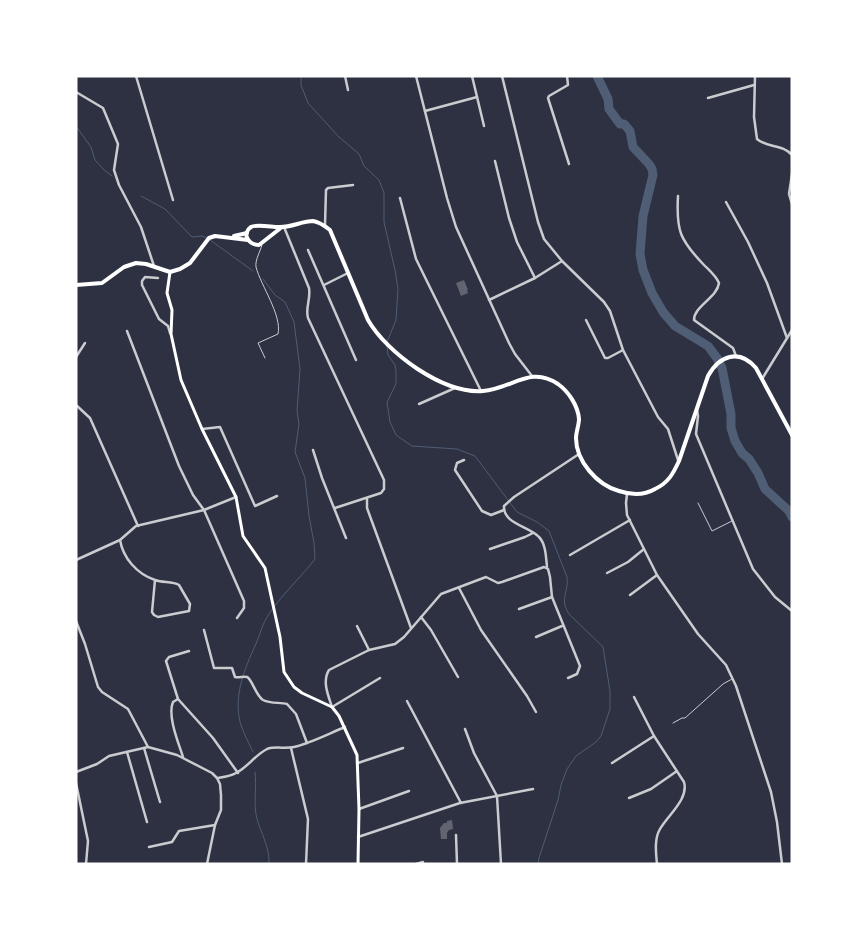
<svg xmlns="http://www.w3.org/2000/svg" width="868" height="940" font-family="Spectral,serif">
	<rect width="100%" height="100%" fill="#2d3142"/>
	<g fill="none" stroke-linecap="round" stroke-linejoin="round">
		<g stroke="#4f5d75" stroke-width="1">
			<polyline points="301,76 301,85 308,103 339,137 359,154 364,166 379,180 384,193 384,222 395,270 398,289 396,320 387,342"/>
			<polyline points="76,126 91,147 95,160 104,170 112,176"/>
			<polyline points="141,196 165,209 192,237 202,236 207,238"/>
			<polyline points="210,240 253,271"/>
			<path d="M387,346L388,355L395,365L396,371V384L387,402L390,422L396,435L412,446L457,449L475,456L517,512L537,522L549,531L567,577C569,592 559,599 569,614L603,647L610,691V709L601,736L596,742L576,756L567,769L561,785L558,800L539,858L538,864"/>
			<path d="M253,752C248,741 241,729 239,717C235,692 245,668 255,646C260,635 262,624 269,614C281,596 297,581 311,564L315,559L314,543L309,516L305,478L295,452L299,424L297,411L300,369L294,322L285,302L275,295L263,279"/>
			<path d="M255,772C257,787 253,804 257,819C261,833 270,848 269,864"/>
		</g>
		<polyline stroke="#4f5d75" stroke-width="9" points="597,76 608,99 609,109 620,124 624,124 630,131 633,147 649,164 652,169 653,175 643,216 640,254 643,270 652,293 663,312 675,326 708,346 717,358 722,368 731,414 731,428 735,441 742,453 749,459 758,473 765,489 789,511 792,517"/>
	</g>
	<g fill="#626471">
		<polygon points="464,280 468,290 467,290 468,293 461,296 456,283"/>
		<polygon points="452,820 453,829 449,830 447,833 447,839 441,839 440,828 444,823 447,823 447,821"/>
	</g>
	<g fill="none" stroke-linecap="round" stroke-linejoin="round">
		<g stroke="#caccd0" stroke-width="1">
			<path d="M262,245C260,252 255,260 256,267C261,286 282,315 278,334L258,343L265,358"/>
			<polyline points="698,503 712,531 732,521"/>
			<polyline points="673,723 682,718 685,718 723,684 732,679"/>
		</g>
		<g stroke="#caccd0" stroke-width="2.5">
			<polyline points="136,76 173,200"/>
			<polyline points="345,76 348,90"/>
			<polyline points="416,76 447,198 456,227 509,343 515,354 532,376"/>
			<polyline points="472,76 484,126"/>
			<polyline points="502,76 538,222 544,239 562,261 604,302 610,311 623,350 658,417 668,429 678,460"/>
			<polyline points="567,76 568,85 549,96 548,98 569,164"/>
			<path d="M755,76L754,117L757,139C767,148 783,144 792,155"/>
			<polyline points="76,92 103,108 118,144 114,170 119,185 141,227 154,266"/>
			<polyline points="708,98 754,85"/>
			<polyline points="425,111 477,97"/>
			<polyline points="495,161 509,218 517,242 535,278"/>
			<polyline points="792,174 789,194 792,204"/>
			<path d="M678,196C676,231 680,240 704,265C710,271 716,276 719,283C717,298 694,306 694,320L733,348L736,356"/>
			<polyline points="400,198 416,259 481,391"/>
			<polyline points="726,202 748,242 767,283 787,338"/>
			<polyline points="325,225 326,190 328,188 353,185"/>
			<path d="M284,227L309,288C311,299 305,308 308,318L384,480V489L381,493L335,508"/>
			<polyline points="308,250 356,360"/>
			<polyline points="158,278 145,277 142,281 142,285 159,319 168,326 170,333"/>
			<polyline points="324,285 348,273"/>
			<polyline points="489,300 535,278 562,261"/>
			<polyline points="586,320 605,358 608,358 623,350"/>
			<polyline points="127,331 179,466 193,495 204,510 244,601 244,608 237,618"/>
			<polyline points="76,357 85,343"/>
			<polyline points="762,379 792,330"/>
			<polyline points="419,404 455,388"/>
			<polyline points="76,405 90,418 138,526"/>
			<polyline points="697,410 698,416 696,434 753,569 775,597 792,611"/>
			<polyline points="202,429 220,427 255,506 277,496"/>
			<polyline points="313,450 322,478 346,538"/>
			<polyline points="464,460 457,463 455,470 482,511 491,515 504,510"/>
			<polyline points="627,494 626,503 627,515 657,575 698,634 726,665 736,686 771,792 777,822 782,864"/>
			<polyline points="367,499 367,508 411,628"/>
			<path d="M120,540C123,558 137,574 155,580C163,583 172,581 179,585L190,604L189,611L158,617L154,615L152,612L155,580"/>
			<polyline points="490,549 525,537 533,533"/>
			<polyline points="570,555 630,520"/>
			<polyline points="76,560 120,540 136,526 204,510 236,497"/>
			<path d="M547,567C546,558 546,544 539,537C529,526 503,524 504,506L514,497L579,454"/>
			<polyline points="607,573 628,562 644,549"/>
			<polyline points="459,588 481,630 527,696 536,712"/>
			<polyline points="630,595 657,575"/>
			<polyline points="519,609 552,597 580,666 577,674 568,678"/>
			<polyline points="421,617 431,630 458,677"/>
			<polyline points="76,621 85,644 98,687 102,692 128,709 148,747 177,755 212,773 217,778 220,784 221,795 221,810 215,825 207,864"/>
			<polyline points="357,626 369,650"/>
			<path d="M204,630L214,668H232L235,677C239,678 244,676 247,677C252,679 256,696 263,700C271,704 280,702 287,704L296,714L307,743"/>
			<polyline points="536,637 562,626"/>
			<polyline points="189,651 169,657 166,661 178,699 213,738 238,773"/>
			<path d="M380,678L332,707C328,695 322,681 329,670L369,650L395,644L404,637L441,594L486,577L498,583L502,582L544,567L548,569L550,577L552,597"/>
			<polyline points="634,697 654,736"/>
			<path d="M178,699L173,702C167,716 179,744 183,757"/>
			<polyline points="407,701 461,803"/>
			<polyline points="465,729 474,753 497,796 501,864"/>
			<polyline points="144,748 160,802"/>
			<polyline points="291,748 308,819 306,864"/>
			<polyline points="127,752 147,822"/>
			<polyline points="358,763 403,748"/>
			<path d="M612,763L654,736L684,782C689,799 668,815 660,829C654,839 656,853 657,864"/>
			<polyline points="76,772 97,764 109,756 148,747"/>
			<path d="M218,778C224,777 231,776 236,773C248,767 254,756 267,749C275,746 285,749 294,747C311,743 328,734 345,727"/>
			<polyline points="76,783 88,841 86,864"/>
			<polyline points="629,798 651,789 677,771"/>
			<polyline points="359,809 409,791"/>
			<polyline points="456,835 457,864"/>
			<polyline points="358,837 460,803 533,789"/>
			<polyline points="149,847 172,842 179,831 215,825"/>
			<polyline points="416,864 423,862"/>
		</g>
		<polyline stroke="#fff" stroke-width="3" points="170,272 167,293 172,310 171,334 181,380 202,429 236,497 243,536 265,568 280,637 284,672 294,687 302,693 332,707 339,716 357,755 359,809 358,864"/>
		<g stroke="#fff" stroke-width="4">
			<path d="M282,227L259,245C249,245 241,234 251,227C256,224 272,227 278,227C290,228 302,221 313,221C320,222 325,226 330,230L368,320C387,353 443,394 483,391C512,389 530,365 558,384C569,392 578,406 579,419C579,425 576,432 576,438C576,461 597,485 619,491C631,495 643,496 655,489C668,483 673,474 679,461L708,376C719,356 739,348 756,368L792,435"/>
			<polyline points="234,236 247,233"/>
			<polyline points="76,285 102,283 124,267 136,263 146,264 170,272 180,269 190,263 209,238 215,236 248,240"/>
		</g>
	</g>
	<rect width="868" height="940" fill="none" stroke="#ffffff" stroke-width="155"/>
</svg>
